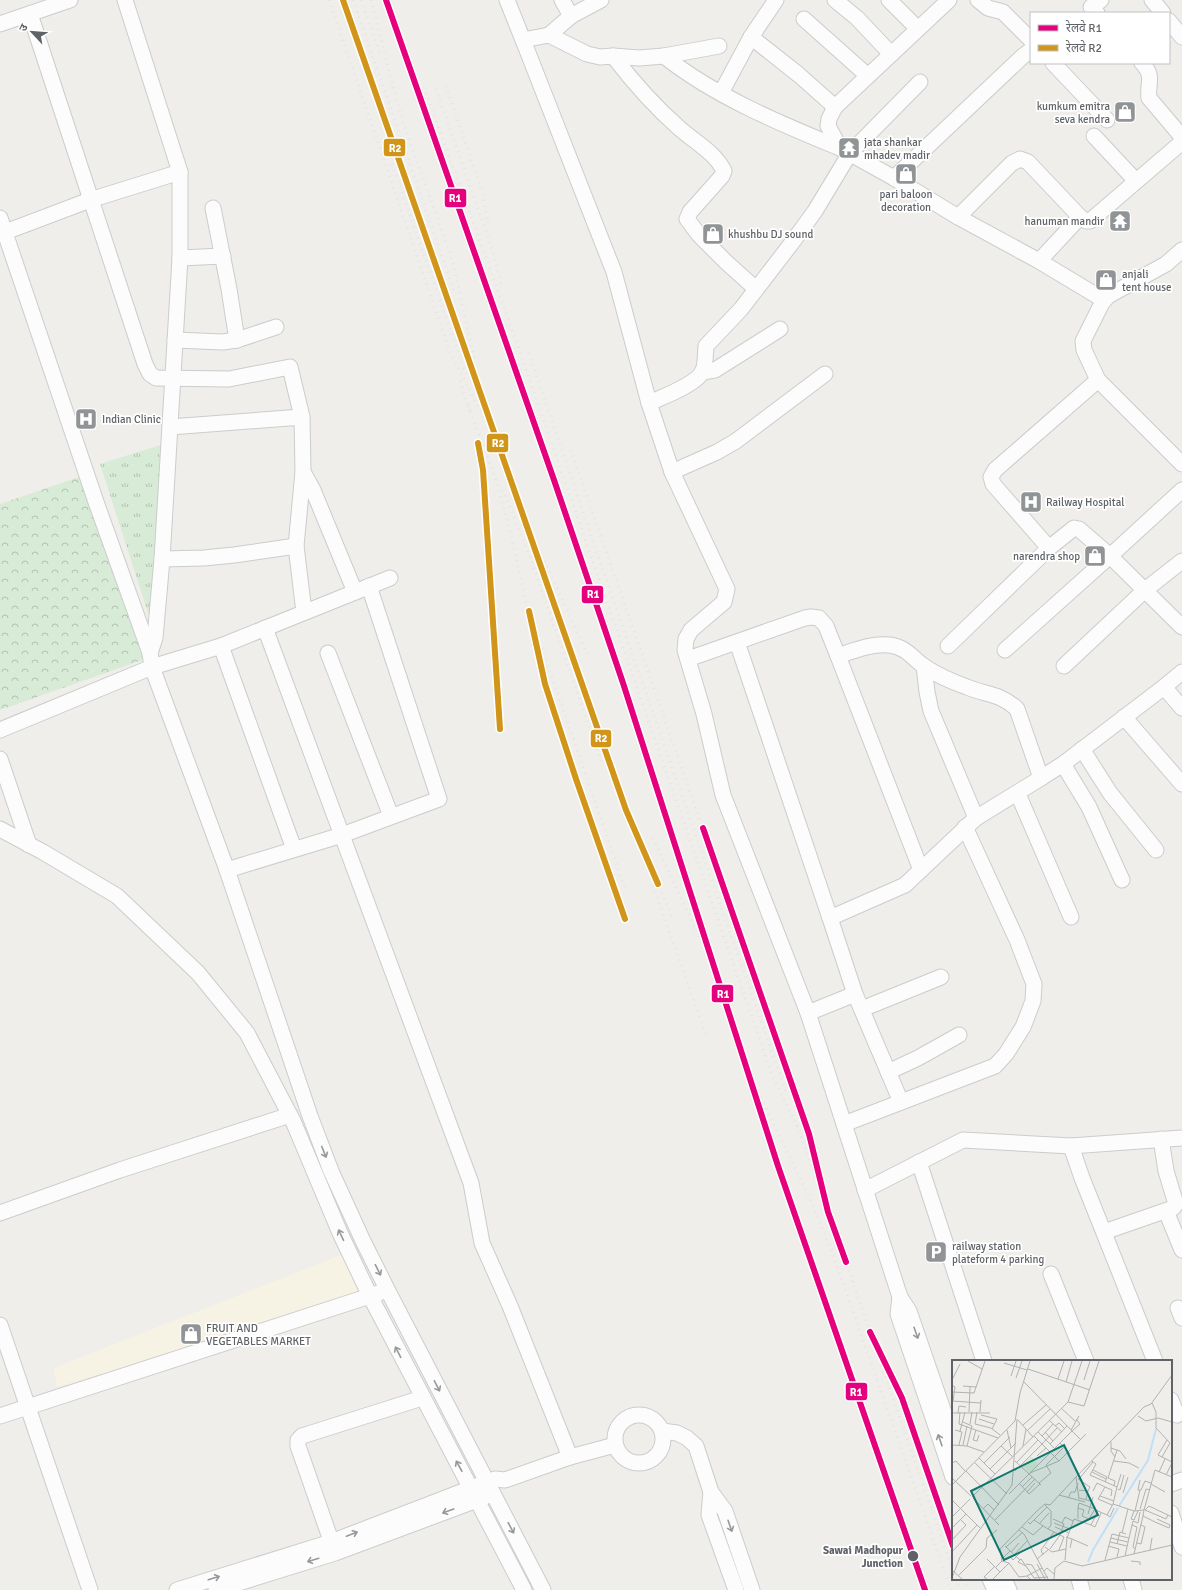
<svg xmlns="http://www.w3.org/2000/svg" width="1182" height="1590" font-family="Signika,'Noto Sans Devanagari',sans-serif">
	<defs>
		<pattern id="grass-tufts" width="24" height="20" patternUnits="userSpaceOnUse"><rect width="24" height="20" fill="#d8ebd6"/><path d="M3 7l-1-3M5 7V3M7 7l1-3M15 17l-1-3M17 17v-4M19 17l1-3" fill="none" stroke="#b2c2b1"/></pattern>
		<pattern id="forest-crowns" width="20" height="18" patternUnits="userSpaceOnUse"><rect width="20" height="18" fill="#d8ebd6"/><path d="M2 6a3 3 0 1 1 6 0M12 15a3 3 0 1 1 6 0" fill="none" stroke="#b2c2b1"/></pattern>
	</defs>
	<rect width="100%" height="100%" fill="#efeeea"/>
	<polygon fill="#f7f3e4" points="349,1252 360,1299 57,1387 54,1368"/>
	<polygon fill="url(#grass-tufts)" points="170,442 159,647 100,464"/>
	<polygon fill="url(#forest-crowns)" points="85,475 151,657 0,710 0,504"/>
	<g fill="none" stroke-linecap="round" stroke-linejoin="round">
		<g stroke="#cbcccc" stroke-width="17">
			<g id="minor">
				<polyline points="125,0 180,172 180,258 162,559 155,638 150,653"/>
				<polyline points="507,0 523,40"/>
				<polyline points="562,0 571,16"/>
				<polyline points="835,0 857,18 891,54"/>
				<polyline points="889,0 918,29"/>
				<polyline points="978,0 988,8 1003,12 1031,40"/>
				<polyline points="1152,0 1163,13"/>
				<polyline points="1097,13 1091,7 1101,0"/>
				<polyline points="30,14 145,364 150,374 156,378 229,379 290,367 302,417 303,472 313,490 355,592"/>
				<polyline points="804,19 868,76"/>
				<polyline points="1169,21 1182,37"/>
				<polyline points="0,24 70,0"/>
				<polyline points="549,35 571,16 601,0"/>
				<polyline points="751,37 799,75 835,107"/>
				<path d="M613,56C633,82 653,105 678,127C693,141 715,152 724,171L722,176L690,212L687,219L699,235L726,262L756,289"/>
				<polyline points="664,56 719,46"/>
				<polyline points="1053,63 1107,120"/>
				<path d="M1142,63C1155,77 1147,82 1149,98L1182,137"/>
				<polyline points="721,93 751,37 776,0"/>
				<polyline points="1094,136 1136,181"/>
				<path d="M840,148C781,124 714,96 664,56L639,58L613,56L600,57L587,54L549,35L523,40L614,272L649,403L672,472L727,589L724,602L691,630L686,639L685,650L704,714L723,795L808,1013L900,1297L909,1311L953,1439"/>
				<polyline points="894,178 840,148 828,126 829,119 835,107 949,0"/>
				<polyline points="213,208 229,289 237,340"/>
				<polyline points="958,217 894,178 1023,56 1031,50"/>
				<polyline points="0,218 96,502 150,653 152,667 227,870 310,1116 331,1171 363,1241 387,1289 543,1590"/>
				<polyline points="0,234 90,200 180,172"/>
				<polyline points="1182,250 1166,264 1108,296 1102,303 1083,341 1084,350 1098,380 1182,464"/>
				<polyline points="180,258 223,256"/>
				<polyline points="1039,261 1080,217"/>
				<polyline points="1104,300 1039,261 958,217 1012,163 1020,159 1028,162 1080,217 1086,221 1090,221 1182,142"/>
				<polyline points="175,340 223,342 237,340 276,327"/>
				<polyline points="702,372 715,370 780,329"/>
				<path d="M649,403C663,397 697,384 703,371C706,363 705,354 706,346L741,309L791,244L815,211L850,153L920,82"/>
				<polyline points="170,427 302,417"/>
				<polyline points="303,472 296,546 304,612"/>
				<polyline points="672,472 717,452 736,441 825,374"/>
				<polyline points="1049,548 1074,528 1079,529 1110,556 1182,627"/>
				<polyline points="162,559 204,558 234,555 296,546"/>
				<polyline points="265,628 471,1183 482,1243 510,1306 570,1457"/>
				<polyline points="737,642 830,918"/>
				<polyline points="221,646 294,849"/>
				<polyline points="948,646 1049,548 993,484 991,477 995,470 1098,380"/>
				<polyline points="1005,650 1110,556 1182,490"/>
				<polyline points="328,653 391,816"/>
				<polyline points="838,656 921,870"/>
				<path d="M688,659L805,618L811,617L819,618L826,626L838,656C853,651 872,643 889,645C907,647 912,658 925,667C937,675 953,682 967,687C986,695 1000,693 1017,709L1041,778L976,818L905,885L830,918L855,994L808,1013"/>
				<polyline points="924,666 927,692 931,711 976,818"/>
				<polyline points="1064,666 1145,590 1182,561"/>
				<polyline points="1164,687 1182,708"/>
				<polyline points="1124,717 1182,784"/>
				<polyline points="0,730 152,667 221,646 390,578"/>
				<polyline points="1082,749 1110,793 1156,850"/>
				<polyline points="0,759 29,845"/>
				<polyline points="1063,764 1089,807 1122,880"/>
				<polyline points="1041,778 1063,764 1164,687 1182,672"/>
				<polyline points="1018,794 1071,917"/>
				<polyline points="0,829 43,852 117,896 198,973 247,1033 293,1121 340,1233 370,1296 524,1590"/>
				<polyline points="227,870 342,835 439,799 369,586"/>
				<polyline points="855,994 901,1102"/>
				<polyline points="862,1009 941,977"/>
				<polyline points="888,1072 918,1058 959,1035"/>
				<polyline points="844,1124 995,1066 1006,1054 1023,1027 1033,1001 1034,984 1017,940 965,827"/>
				<polyline points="1071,1146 1082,1178 1155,1361"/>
				<polyline points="919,1162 984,1361"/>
				<polyline points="865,1190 963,1140 1071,1146 1182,1138"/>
				<polyline points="1166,1211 1182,1250"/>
				<polyline points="0,1213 120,1170 290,1115"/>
				<polyline points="1104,1232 1173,1208 1176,1204 1166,1171 1161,1139"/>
				<polyline points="1051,1274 1086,1361"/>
				<polyline points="900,1297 898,1314 953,1477"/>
				<polyline points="1178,1308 1182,1318"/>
				<polyline points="0,1325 90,1590"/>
				<polyline points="1171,1400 1177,1415"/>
				<circle cx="639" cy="1439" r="24"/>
				<polyline points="0,1416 379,1293"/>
				<polyline points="662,1431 677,1433 687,1438 696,1446 711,1492 725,1511 752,1590"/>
				<polyline points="1171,1484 1182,1480"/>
				<polyline points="711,1492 709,1515 736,1590"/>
				<polyline points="1171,1513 1182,1547"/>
				<polyline points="335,1552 298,1446 298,1440 302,1436 422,1398"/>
				<polyline points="990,1579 995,1590"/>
				<polyline points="1004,1579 1009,1590"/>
				<polyline points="1079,1579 1082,1590"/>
				<polyline points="1131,1579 1134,1590"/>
				<polyline points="177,1590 331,1542 495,1479 505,1480 570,1457 615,1445"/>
				<polyline points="216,1590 335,1553 485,1497"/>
			</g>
		</g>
		<use href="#minor" stroke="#fdfcfc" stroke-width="15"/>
		<g stroke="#e4e4e4" stroke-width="3" stroke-dasharray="1 5" stroke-linecap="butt">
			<polyline points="329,0 450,352 486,422"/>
			<polyline points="343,0 626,810 673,919"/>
			<polyline points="353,0 454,291"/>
			<polyline points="361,0 380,54"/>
			<polyline points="371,0 401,116 453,262 475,362"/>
			<polyline points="446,86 483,194 488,224"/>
			<polyline points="436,89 493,251 501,284"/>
			<polyline points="426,93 509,321 772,1075 799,1130"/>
			<polyline points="392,164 466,374"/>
			<polyline points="500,326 522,373"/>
			<polyline points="529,353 601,565 787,1095"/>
			<polyline points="460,381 470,411"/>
			<polyline points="468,406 495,477 510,531 545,684 576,779 625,919"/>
			<polyline points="479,446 483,470 500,729"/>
			<polyline points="571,450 809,1134 816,1163"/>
			<polyline points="502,490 508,502 529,554 601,761"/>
			<polyline points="544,561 590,659"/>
			<polyline points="542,648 625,888"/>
			<polyline points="653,838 715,971"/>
			<polyline points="653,886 706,1035"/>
			<polyline points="745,1065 811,1201 832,1252 951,1590"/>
			<polyline points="797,1125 828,1212"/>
			<polyline points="827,1208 854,1284"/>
			<polyline points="852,1280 953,1571"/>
			<polyline points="887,1368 902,1398 953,1546"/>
			<polyline points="956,1579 960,1590"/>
			<polyline points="965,1579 968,1590"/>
		</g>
		<g stroke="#fff" stroke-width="9">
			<g id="rail-1">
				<polyline points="386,0 554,480 623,683 778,1166 925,1590"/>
				<polyline points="703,828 809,1134 828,1212 846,1262"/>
				<polyline points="870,1332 902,1398 953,1546"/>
			</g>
		</g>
		<g stroke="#fff" stroke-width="9">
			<g id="rail-2">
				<polyline points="343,0 626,810 658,884"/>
				<polyline points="478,443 483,470 500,729"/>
				<polyline points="529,611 545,684 576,779 625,919"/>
			</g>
		</g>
		<use href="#rail-1" stroke="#e5007d" stroke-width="6"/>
		<use href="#rail-2" stroke="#d1951a" stroke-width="6"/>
	</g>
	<defs><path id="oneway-shaft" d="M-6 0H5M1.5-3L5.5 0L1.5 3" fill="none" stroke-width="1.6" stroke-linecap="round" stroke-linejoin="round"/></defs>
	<g stroke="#96999c">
		<use href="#oneway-shaft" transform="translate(324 1152) rotate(68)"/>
		<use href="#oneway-shaft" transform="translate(341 1235) rotate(-115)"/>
		<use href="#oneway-shaft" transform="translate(378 1270) rotate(63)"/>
		<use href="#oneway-shaft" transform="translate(916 1333) rotate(71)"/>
		<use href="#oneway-shaft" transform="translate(398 1352) rotate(-117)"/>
		<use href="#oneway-shaft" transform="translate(437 1386) rotate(63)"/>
		<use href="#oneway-shaft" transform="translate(940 1440) rotate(-109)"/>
		<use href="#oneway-shaft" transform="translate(459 1466) rotate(-119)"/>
		<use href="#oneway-shaft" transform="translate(448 1511) rotate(160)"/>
		<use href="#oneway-shaft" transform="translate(730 1526) rotate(71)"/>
		<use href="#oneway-shaft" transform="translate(511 1528) rotate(62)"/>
		<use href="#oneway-shaft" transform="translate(352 1534) rotate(-21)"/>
		<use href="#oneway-shaft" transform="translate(313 1560) rotate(163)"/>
		<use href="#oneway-shaft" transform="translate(214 1578) rotate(-17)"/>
	</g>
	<defs>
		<g id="shop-square" transform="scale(1.15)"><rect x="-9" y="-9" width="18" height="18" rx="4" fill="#919496" stroke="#fff"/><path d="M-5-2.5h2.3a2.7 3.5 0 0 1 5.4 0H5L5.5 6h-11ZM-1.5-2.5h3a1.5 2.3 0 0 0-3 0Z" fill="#fff"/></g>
		<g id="temple-square" transform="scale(1.15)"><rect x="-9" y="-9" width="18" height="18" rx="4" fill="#919496" stroke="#fff"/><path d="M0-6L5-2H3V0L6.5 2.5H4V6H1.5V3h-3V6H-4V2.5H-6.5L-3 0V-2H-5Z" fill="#fff"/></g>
		<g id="hospital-square" transform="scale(1.15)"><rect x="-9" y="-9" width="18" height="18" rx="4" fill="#919496" stroke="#fff"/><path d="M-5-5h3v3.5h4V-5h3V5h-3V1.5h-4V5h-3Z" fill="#fff"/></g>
		<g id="parking-square" transform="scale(1.15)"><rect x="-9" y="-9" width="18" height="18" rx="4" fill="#919496" stroke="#fff"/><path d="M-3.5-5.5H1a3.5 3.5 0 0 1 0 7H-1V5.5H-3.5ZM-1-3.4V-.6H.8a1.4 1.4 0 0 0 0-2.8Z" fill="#fff"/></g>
	</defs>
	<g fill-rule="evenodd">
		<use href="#shop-square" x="1125" y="112"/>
		<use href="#temple-square" x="849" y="148"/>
		<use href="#shop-square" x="906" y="174"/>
		<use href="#temple-square" x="1120" y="221"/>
		<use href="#shop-square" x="713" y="234"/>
		<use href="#shop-square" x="1106" y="280"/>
		<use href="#hospital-square" x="86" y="419"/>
		<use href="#hospital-square" x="1031" y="502"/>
		<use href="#shop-square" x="1095" y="556"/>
		<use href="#parking-square" x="936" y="1252"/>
		<use href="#shop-square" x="191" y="1334"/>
	</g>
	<circle fill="#5f6368" stroke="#fff" stroke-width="1.5" cx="913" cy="1556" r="6"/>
	<g text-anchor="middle" stroke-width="3.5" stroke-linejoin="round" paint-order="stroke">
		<g font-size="11" fill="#5f6368" stroke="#fff" text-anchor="start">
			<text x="1110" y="110" text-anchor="end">kumkum emitra<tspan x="1110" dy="13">seva kendra</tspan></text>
			<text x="864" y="146">jata shankar<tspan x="864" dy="13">mhadev madir</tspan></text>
			<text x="906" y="198" text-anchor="middle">pari baloon<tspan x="906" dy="13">decoration</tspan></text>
			<text x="1104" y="225" text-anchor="end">hanuman mandir</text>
			<text x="728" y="238">khushbu DJ sound</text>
			<text x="1122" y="278">anjali<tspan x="1122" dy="13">tent house</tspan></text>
			<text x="102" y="423">Indian Clinic</text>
			<text x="1046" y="506">Railway Hospital</text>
			<text x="1080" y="560" text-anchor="end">narendra shop</text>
			<text x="952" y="1250">railway station<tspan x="952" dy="13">plateform 4 parking</tspan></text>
			<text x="206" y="1332">FRUIT AND<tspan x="206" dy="13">VEGETABLES MARKET</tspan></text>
		</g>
		<g font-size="11" font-weight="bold" fill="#5f6368" stroke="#fff" text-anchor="end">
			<text x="903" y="1554">Sawai Madhopur<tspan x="903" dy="13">Junction</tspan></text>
		</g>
	</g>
	<g transform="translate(952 1360)">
		<rect width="220" height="220" fill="#efeeea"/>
		<path d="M79,96L86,104L78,113L70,105Z" fill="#d8ebd6"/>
		<path fill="none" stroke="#bfe0f9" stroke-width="2" d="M167,146L196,100L204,69M136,202L141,190L166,148"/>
		<path fill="none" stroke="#b1b2b2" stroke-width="1" d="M16,1L30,9M52,3L75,10M76,9L138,30M59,16L64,1M64,18L70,1M106,19L112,1M0,20L8,4M132,20L138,1M72,22L129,80M114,22L120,1M0,25L3,27L1,41M11,26L24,27M0,32L22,33L33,1M0,41L29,43M116,42L132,46L147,1M200,43L204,52V68L218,83L210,97M109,48L123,61M8,52L7,64L46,78M17,52L18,27M25,52L23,64L39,68L48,75M28,52L29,40M0,53H38M6,53L7,46L14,47M29,55L45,59L40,69M186,56L194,61L206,58L220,62M27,59L42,64M66,60L81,77M97,60L110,72M11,62L20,66L15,86M18,64L20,52M71,65L94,45M103,66L107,63L113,69M3,70L10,72L7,85M24,70L21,80L25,81L27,75M55,70L59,88M76,70L98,49M119,70L127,56M8,71L13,52M120,71L128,64L124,59M86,72L102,88M93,72L101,81M82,76L107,101M90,76L101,64M215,80L206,95L220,102M159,82V91L163,97M108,83L118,94M90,84L105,68M98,84L115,66M0,85L15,86L32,92M11,85L15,66M49,86L61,97M71,86L74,69M159,88L168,91L174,99M85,96L94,88M27,98L43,114M63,101L89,125M140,101L144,104L138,115L165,127L161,144M162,101L177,103L187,108M65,102L86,80M0,103L4,101L13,111M23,103L55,134M32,103L58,77M38,109L64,83M141,110L155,117L153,122M14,111L47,145M63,111L90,84M140,112L154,119M207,112L213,99M78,113L107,101L134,74M214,115L220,103M124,117L192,47L199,44L220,15M0,118L19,136M156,118L165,90M156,118L163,121L162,126M126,119L138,127L136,131M127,119L141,102M188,120L186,130H189L193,121L199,123M67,123L77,134L88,124M87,123L99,113L94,105L112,87M199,124L213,132M0,125L63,61L68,33L78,1M70,127L80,117M153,127L160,130L159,136M165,127L169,114M166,129L168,130L172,115M127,130L136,131L134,139M141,131L145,123L153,127L146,139L160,145M75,132L83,123M171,133L176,117M57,134L120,71M107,135L133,142M148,136L162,141M20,137L116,42L130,1M21,138L47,165L45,163M116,138L119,132H123L126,123M127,138L139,141M0,140L28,168M126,148L127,143L143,149M31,149L36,144L42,150M188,149L194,129L198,130M192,150L203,110L220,117M193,150L197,146L220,157M193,150L214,159L216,155M182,151L179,159L182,160L186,151M183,151L188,130M136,154L141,137M155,155L158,157L162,148M0,157L18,139M101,159L110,163L113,157L121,161M126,159V148L132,150L130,156L137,159L143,149L146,151M43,160L83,119M82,160L95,147M76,162L78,164L82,160L96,169L99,165V151L93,145M203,162L217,168L218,165L205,159M102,163L118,169M87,164L97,153M139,165L143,167L149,153M180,165L185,167L181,187L183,189M70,167L81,175L91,166M103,167L117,173M0,168L14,154M96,169L112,177L107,190M67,170L72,174L96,219M170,173L176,149M114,177L120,179L118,188M159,178L176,182M177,178L181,161L186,163L188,152M120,179L136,186M0,180L14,165L8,159M158,182L175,186M185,183L189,184L193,167L189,165M165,184L168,172L174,174M53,186L68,200M156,186L167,189L165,197M54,187L70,173M93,187L100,192L114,189M98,189L108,175L112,164L110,163M198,190L200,178M0,192L25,165M59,192L67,183M182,194L191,156L203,162M62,195L75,181M91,195L89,190L102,172M58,196L61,200L69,192M35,199L48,212M85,199L96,190M49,200L58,191M113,200L115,178L122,159L139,165L146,151L155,155L161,144L182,151L192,150L191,156M153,200L160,174L177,178L173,196M179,201L188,202V205M57,203L67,217L75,216M74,204L80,205L88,219M85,204L93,219M74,206L69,199L66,202L74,206L82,218L96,217M43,208L50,201L48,189L86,150L93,144L98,145L124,117L127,139M0,210L10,219M92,211L95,208L102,214M7,215L34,188L35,178L45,170M0,218L8,197L60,125L65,59M35,219L32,217L42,207M41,219L57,203L50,201M78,219L75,216L90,208M102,219L103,208L112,201L130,206L220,185"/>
		<path fill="#0f766e" fill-opacity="0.15" stroke="#0f766e" stroke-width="2" d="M112,85L146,155L52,200L19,131Z"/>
		<rect width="220" height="220" fill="none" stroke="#5f6368" stroke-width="2"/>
	</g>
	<g stroke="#fff" stroke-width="1.5">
		<rect x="383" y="138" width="23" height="19" rx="4" fill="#d1951a"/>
		<rect x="444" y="188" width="23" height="20" rx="4" fill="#e5007d"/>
		<rect x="486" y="433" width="23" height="20" rx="4" fill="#d1951a"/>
		<rect x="581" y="585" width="23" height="19" rx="4" fill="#e5007d"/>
		<rect x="590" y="729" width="22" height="19" rx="4" fill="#d1951a"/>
		<rect x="711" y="984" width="23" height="19" rx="4" fill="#e5007d"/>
		<rect x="845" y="1382" width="23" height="19" rx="4" fill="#e5007d"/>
	</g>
	<g font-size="11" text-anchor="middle" font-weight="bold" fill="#fff">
		<text x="395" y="152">R2</text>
		<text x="455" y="202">R1</text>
		<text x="498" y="447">R2</text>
		<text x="593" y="598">R1</text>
		<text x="601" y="742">R2</text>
		<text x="723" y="998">R1</text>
		<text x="856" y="1396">R1</text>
	</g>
	<rect x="1030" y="12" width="140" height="52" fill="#ffffff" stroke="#bfc1c3"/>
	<rect x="1038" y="25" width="20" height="6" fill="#e5007d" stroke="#bfc1c3"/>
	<text x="1066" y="32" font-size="12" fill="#5f6368">रेलवे R1</text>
	<rect x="1038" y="45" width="20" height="6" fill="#d1951a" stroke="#bfc1c3"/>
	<text x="1066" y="52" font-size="12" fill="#5f6368">रेलवे R2</text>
	<g transform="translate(32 32) rotate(296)" stroke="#ffffff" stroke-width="3" paint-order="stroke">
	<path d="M0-3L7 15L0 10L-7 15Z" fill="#5f6368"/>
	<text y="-6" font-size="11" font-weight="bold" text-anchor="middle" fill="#5f6368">उ</text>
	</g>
</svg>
